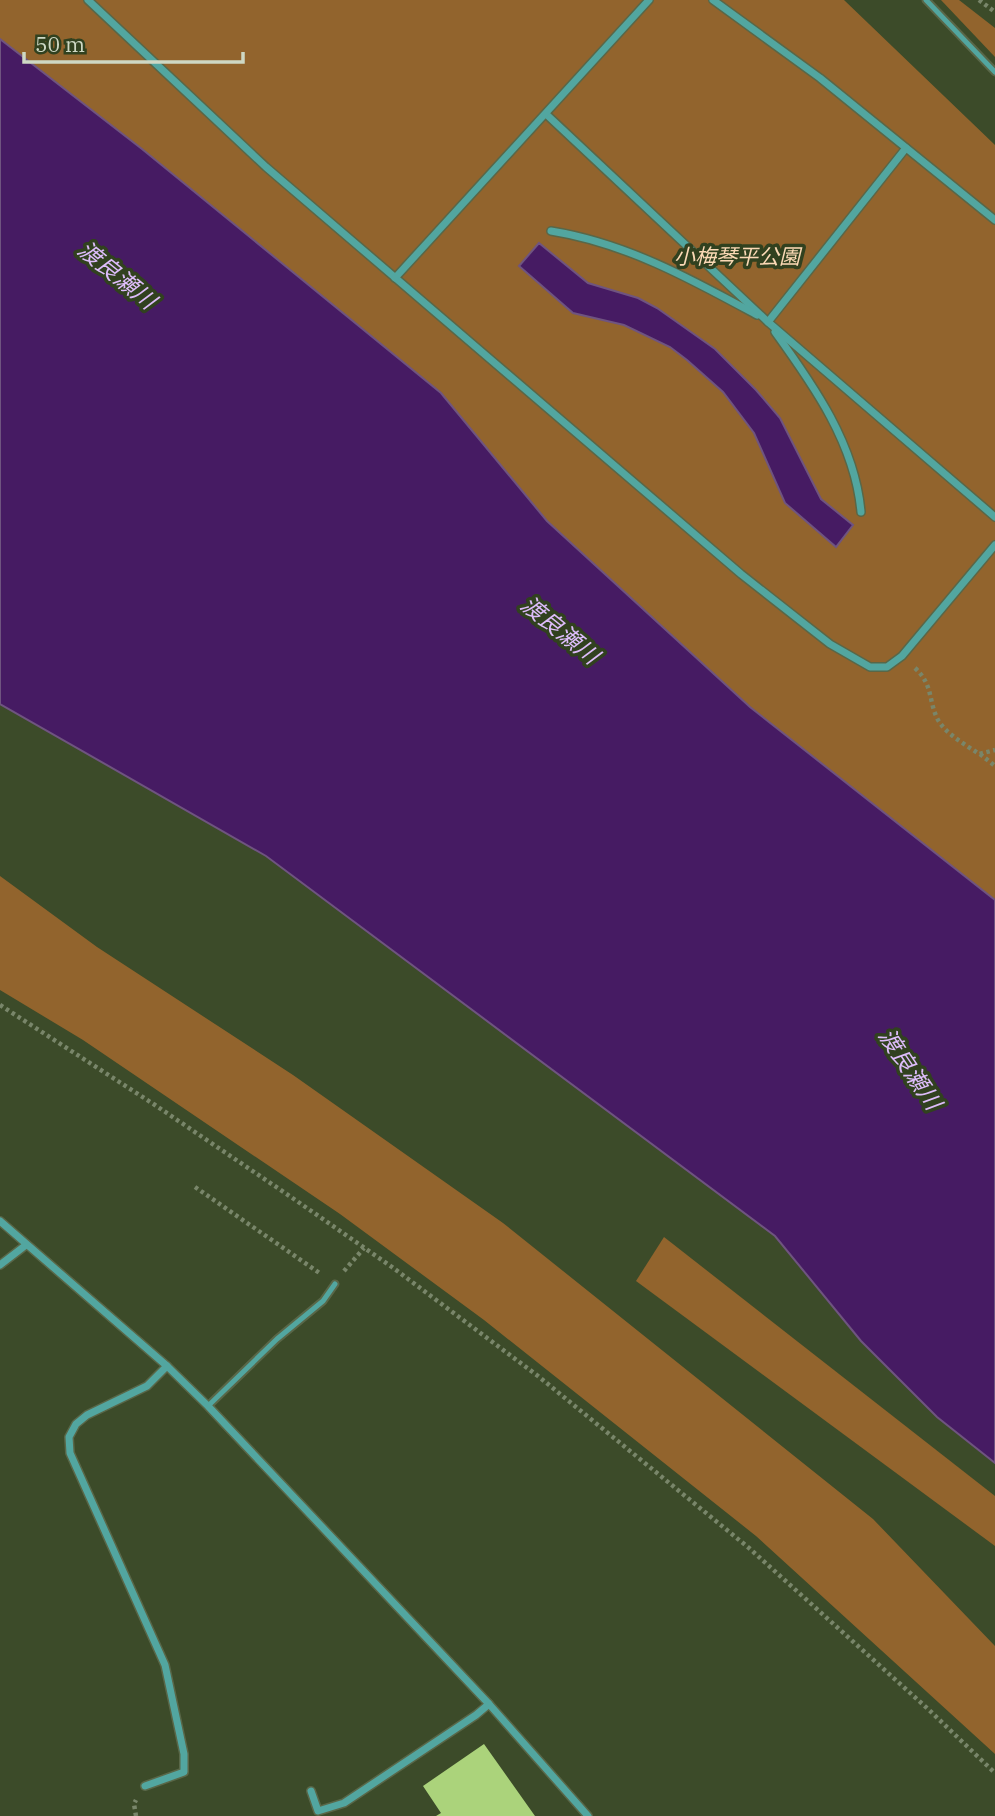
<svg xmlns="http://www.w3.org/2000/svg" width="995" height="1816" font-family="'IBM Plex Serif','Noto Sans JP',serif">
	<rect width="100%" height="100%" fill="#3c4b29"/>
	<g fill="#92642d">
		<polygon points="0,0 844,0 995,145 995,900 750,707 547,521 441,393 142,149 0,39"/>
		<polygon points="941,0 959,0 995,28 995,57"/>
		<polygon points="0,876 97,947 293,1075 503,1223 873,1519 995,1646 995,1754 756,1536 484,1320 340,1214 83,1040 0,990"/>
		<polygon points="664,1237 995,1496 995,1546 636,1281"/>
	</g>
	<g fill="#461b63" stroke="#6f5480" stroke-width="2">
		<polygon points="0,39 142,149 441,393 547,521 750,707 995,900 995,1463 937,1417 861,1341 775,1236 266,856 0,704"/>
		<polygon points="539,243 588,283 638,298 657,308 715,349 756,390 780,418 821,499 853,525 836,547 785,503 754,433 723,392 687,360 670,347 624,325 573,313 519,266"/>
	</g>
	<polygon fill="#abd37b" points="484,1744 535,1816 436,1816 441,1813 423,1786"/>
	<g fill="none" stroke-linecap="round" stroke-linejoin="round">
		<g stroke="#596748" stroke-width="9">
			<g id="lane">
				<polyline points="926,0 995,72"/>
				<polyline points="208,1406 277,1339 323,1301 335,1284"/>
			</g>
		</g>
		<g stroke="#596748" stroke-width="10">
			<g id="street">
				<polyline points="88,0 266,167 741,574 830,644 870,667 887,667 902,656 995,545"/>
				<polyline points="713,0 820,78 995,220"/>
				<polyline points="546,114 768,322 995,517"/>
				<path d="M551,231C626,243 691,279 757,315"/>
				<polyline points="395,278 649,0"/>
				<polyline points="768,322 906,148"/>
				<path d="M775,332C814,386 855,444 861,512"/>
				<polyline points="0,1221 167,1366 208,1406 489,1704 588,1816"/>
				<polyline points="0,1265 26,1245"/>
				<polyline points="145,1786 184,1772 184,1754 165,1665 70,1453 69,1437 76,1424 87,1415 147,1386 167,1366"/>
				<polyline points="311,1791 318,1811 344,1803 476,1715 489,1704"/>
			</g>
		</g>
		<g stroke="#79866a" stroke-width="4.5" stroke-dasharray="3.5 3.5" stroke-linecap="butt">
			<polyline points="979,0 995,12"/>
			<path d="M915,668C933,685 928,698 937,718C945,734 965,744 979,754L995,750"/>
			<polyline points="980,754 995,766"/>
			<polyline points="0,1005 155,1105 291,1197 392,1267 538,1376 749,1548 928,1709 995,1773"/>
			<polyline points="195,1187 321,1274"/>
			<polyline points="344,1271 364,1248"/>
			<polyline points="136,1816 134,1804 136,1800"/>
		</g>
		<use href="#lane" stroke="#52a6a0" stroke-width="5"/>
		<use href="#street" stroke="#52a6a0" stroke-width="7"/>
	</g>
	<g text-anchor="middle" stroke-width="7" stroke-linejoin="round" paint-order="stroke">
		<g font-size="21" font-style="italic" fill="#fbd9b5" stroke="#31411f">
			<text x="737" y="264">小梅琴平公園</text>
		</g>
		<g font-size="23" font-style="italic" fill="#ddbcfa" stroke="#31411f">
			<text transform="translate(117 275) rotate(39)" y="8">渡良瀬川</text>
			<text transform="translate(560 630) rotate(39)" y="8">渡良瀬川</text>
			<text transform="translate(910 1069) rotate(56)" y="8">渡良瀬川</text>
		</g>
	</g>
	<path d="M24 52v10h219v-10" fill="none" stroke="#ced8c4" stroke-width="3.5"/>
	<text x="35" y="52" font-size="21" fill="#ced8c4" stroke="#31411f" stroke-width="5" paint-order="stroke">50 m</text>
</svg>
